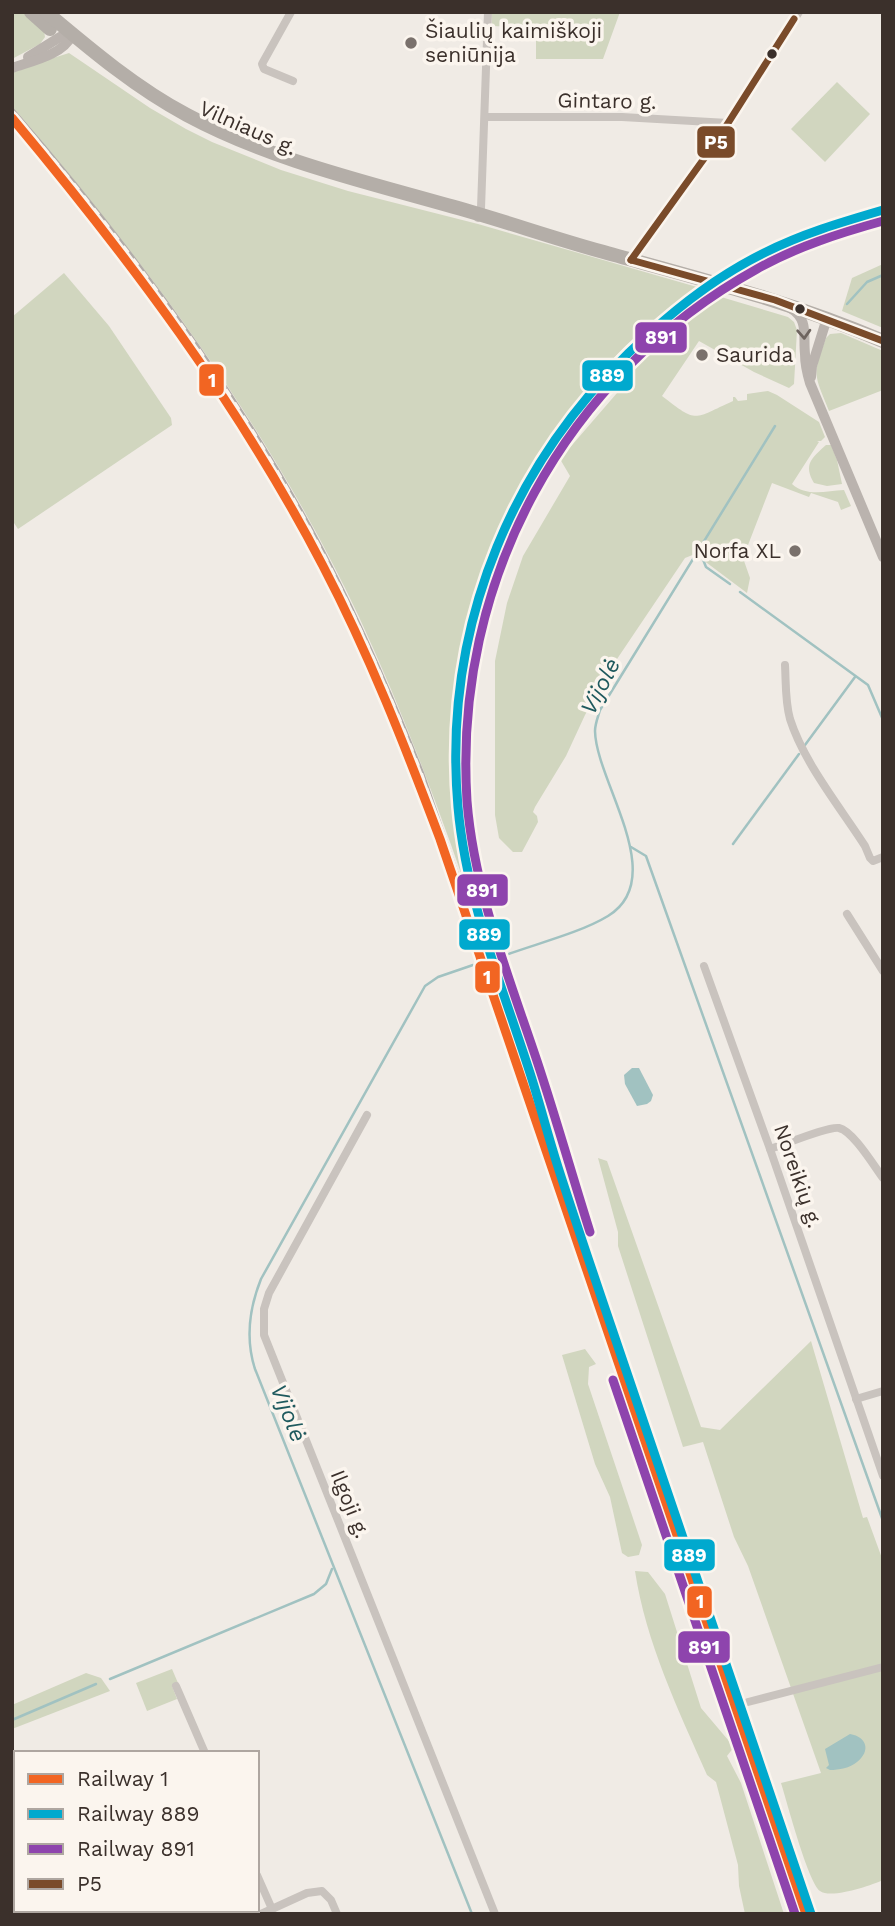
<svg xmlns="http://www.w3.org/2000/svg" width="895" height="1926" font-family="'Work Sans',sans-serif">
	<rect width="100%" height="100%" fill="#f0ebe5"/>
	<g fill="#d1d6bf">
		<polygon points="12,12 26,12 44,31 45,37 40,44 12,59"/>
		<polygon points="492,12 620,12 603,59 536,59 536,28 492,26"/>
		<path d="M69,53L150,108L186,129L212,142L281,170L348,191L478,224L697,287C543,393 446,584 453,771C455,824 467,876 480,928C444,822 406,718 359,617C271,430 146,262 12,106V71Z"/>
		<polygon points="837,82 870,114 825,162 791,129"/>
		<polygon points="883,264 883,328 842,311 852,278"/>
		<polygon points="64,273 109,326 171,418 172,425 18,529 12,520 12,317"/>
		<path d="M711,294L788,317L794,322L797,330L794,384L789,388L754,372L699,341L662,396C698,424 693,419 733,401V397H735L738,401L747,400V394L768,391L777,395L819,422L825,437L821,441H817L819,442L792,484C806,497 826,491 844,490L851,506L841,510L838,502L811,493L809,497L772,483L743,558L750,578L747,593L695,554L685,558L615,662L585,715L566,756L535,807L533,812L537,816L538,822L522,852H513L499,838L495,815V661L507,603L523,556L570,476L560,459L617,393L606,378L648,337L704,296Z"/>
		<path d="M841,333L883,351V390L829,411C814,373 812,376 826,338L830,334Z"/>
		<path d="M826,445H831L837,460L842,484L827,486L814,483C803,464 812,458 826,445Z"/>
		<path d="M598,1158L607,1161L701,1427L720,1430L811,1341L863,1518L867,1517L883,1561V1880C870,1886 831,1899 820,1891C808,1882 787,1802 781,1783L821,1773L748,1566L734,1537L703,1442L683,1447L618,1246V1232Z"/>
		<polygon points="585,1349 596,1364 589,1367 588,1384 642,1545 639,1555 628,1557 622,1553 610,1497 595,1464 562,1355"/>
		<path d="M635,1571L648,1572L665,1594L701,1708L734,1747L727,1756L741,1783L784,1914H745L739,1886L738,1865L716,1782L707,1775C678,1709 646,1643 635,1571Z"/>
		<polygon points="172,1669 178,1683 172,1686 177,1699 147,1711 136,1683"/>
		<polygon points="86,1673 101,1678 110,1691 12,1729 12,1705"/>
	</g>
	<g fill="#a1c2c1">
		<polygon points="632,1068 639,1068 653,1095 651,1101 647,1104 637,1106 625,1084 624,1075"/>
		<path d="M850,1734C867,1737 871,1751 857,1762C850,1768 839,1770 830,1770L826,1768L829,1765L825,1749Z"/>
	</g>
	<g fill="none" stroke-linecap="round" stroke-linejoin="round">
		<g stroke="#a1c2c1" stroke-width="2.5">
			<polyline points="847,304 867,282 883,275"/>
			<polyline points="700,552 706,567 730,584"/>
			<polyline points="740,592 868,685 883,720"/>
			<polyline points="805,745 855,677"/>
			<polyline points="733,844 799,754"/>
			<polyline points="631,847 646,856 883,1521"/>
			<path d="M503,956C535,944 580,933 608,916C670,878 596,782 595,731C595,724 598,717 600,710L775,426"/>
			<polyline points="110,1679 314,1594 326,1584 332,1569"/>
			<polyline points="12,1720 96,1684"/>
			<path d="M472,1914L255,1369C245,1338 249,1309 261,1279L425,986L438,977L473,965"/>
		</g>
		<g stroke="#c9c3be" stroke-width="8">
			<polyline points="291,12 262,64 264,69 293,81"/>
			<polyline points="485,117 622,117 728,123"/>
			<polyline points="478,218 481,208 488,12"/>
			<polyline points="631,260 728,123 799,12"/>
			<path d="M785,665C786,683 785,701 790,719C804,763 840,807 865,846L870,858L873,861L883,857"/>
			<polyline points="847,914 883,971"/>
			<polyline points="704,966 770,1149 883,1476"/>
			<polyline points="367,1115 269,1293 264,1309 264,1335 495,1914"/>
			<path d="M770,1149C784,1145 828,1126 839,1128C853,1131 874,1166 883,1178"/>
			<polyline points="856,1399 883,1391"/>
			<polyline points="176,1686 205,1753"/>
			<polyline points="748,1702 883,1667"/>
			<polyline points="12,1773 16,1772"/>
			<polyline points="257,1875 272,1909"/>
			<polyline points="103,1914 103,1910"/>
			<polyline points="261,1914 307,1893 322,1891 331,1900 337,1914"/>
		</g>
		<g stroke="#bab3ae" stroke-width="10">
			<polyline points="28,57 60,37 72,35"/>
			<path d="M12,68C32,61 63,55 72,35"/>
			<path d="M790,308C809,319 803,335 805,354C805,364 807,373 810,383L883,557"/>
			<polyline points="811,377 812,366 827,318"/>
		</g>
		<g stroke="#b4aea8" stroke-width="14">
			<polyline points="31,12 50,29"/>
			<path d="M46,12C90,49 136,88 187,115C269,159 359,180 447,205C499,219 549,237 600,251C697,278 790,301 883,341"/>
		</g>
		<g stroke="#b1aca8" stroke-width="5">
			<path id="rail" d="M12,110C124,239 228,378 310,528C353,607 389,690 422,774L572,1208"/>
		</g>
		<use href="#rail" stroke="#fbf5ee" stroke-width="2.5" stroke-dasharray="8" stroke-linecap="butt"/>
		<g stroke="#fbf5ee" stroke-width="12">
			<g id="bus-1">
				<polyline points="631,260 716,142 794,19"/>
				<polyline points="631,260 775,300 883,341"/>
			</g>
		</g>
		<use href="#bus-1" stroke="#7a4b2a" stroke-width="7"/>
		<g stroke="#fbf5ee" stroke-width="14">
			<path id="rail-1" d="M12,118C129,258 239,404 323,566C369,654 405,746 440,839L806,1914"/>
		</g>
		<g stroke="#fbf5ee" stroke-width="14">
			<path id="rail-2" d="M811,1914C745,1718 678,1522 611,1326C593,1273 575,1220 558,1167C548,1136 540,1104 530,1073C502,986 466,899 458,807C442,624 514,454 650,333C684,302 722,274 762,254C801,234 842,222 883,210"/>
		</g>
		<g stroke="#fbf5ee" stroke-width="14">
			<g id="rail-3">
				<path d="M590,1232C572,1175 556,1118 537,1061C509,977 474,890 467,801C453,581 564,376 757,269C796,247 840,233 883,221"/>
				<polyline points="613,1380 795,1914"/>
			</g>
		</g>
		<use href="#rail-1" stroke="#f26522" stroke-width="9"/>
		<use href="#rail-2" stroke="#00a9ce" stroke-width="9"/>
		<use href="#rail-3" stroke="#8e44ad" stroke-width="9"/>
	</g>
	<defs><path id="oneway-chevron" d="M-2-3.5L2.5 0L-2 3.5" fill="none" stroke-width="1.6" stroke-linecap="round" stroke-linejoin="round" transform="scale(1.75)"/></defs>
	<use stroke="#6e645f" href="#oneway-chevron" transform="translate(804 334) rotate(87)"/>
	<g fill="#7a716c" stroke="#fbf5ee" stroke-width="2.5">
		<circle cx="411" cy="43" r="7"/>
		<circle cx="702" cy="355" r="7"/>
		<circle cx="795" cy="551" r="7"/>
	</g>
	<g fill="#3b302b" stroke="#fbf5ee" stroke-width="2.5">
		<circle cx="772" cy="54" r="6"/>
		<circle cx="800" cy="309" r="6"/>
	</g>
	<g text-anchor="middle" stroke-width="7" stroke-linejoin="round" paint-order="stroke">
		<g font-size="21" fill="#3b302b" stroke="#fbf5ee" text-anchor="start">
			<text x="425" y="38">Šiaulių kaimiškoji<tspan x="425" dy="24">seniūnija</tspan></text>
			<text x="716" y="362">Saurida</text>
			<text x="781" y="558" text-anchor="end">Norfa XL</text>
		</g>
		<g font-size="21" fill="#3b302b" stroke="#fbf5ee">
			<text transform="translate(607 101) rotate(1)" y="7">Gintaro g.</text>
			<text transform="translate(248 128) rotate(24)" y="7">Vilniaus g.</text>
			<text transform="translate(798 1176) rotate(71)" y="7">Noreikių g.</text>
			<text transform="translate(350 1504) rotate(68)" y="7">Ilgoji g.</text>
		</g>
		<g font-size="23" font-style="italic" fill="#1f5a5e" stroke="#fbf5ee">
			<text transform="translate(600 686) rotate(-63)" y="8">Vijolė</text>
			<text transform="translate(289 1413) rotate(68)" y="8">Vijolė</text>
		</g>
	</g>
	<g stroke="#fbf5ee" stroke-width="2.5">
		<rect x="696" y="125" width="40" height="34" rx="7" fill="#7a4b2a"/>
		<rect x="634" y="321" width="54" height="33" rx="7" fill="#8e44ad"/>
		<rect x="581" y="359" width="53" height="33" rx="7" fill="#00a9ce"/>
		<rect x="198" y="363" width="27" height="34" rx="7" fill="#f26522"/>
		<rect x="456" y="873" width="53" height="34" rx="7" fill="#8e44ad"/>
		<rect x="458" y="918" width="53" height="33" rx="7" fill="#00a9ce"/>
		<rect x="474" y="960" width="27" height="34" rx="7" fill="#f26522"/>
		<rect x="663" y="1538" width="53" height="34" rx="7" fill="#00a9ce"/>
		<rect x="686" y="1585" width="27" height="34" rx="7" fill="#f26522"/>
		<rect x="677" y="1630" width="54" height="34" rx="7" fill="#8e44ad"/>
	</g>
	<g font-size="19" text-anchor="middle" font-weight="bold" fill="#fff">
		<text x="716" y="149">P5</text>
		<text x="661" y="344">891</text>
		<text x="607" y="382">889</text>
		<text x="212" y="387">1</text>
		<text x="482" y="897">891</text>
		<text x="484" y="941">889</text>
		<text x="487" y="984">1</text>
		<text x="689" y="1562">889</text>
		<text x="700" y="1608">1</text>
		<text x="704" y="1654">891</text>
	</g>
	<rect width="895" height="1926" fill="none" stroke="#3b302b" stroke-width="28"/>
	<rect x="14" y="1751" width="245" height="161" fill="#fbf5ee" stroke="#aea6a0" stroke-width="2"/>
	<rect x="28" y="1774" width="35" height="10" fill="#f26522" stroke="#aea6a0" stroke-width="2"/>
	<text x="77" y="1786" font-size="21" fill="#3b302b">Railway 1</text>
	<rect x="28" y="1809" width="35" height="10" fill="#00a9ce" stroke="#aea6a0" stroke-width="2"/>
	<text x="77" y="1821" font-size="21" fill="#3b302b">Railway 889</text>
	<rect x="28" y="1844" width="35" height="10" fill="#8e44ad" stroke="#aea6a0" stroke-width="2"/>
	<text x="77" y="1856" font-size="21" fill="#3b302b">Railway 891</text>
	<rect x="28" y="1879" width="35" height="10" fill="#7a4b2a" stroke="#aea6a0" stroke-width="2"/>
	<text x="77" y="1891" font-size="21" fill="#3b302b">P5</text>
</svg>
